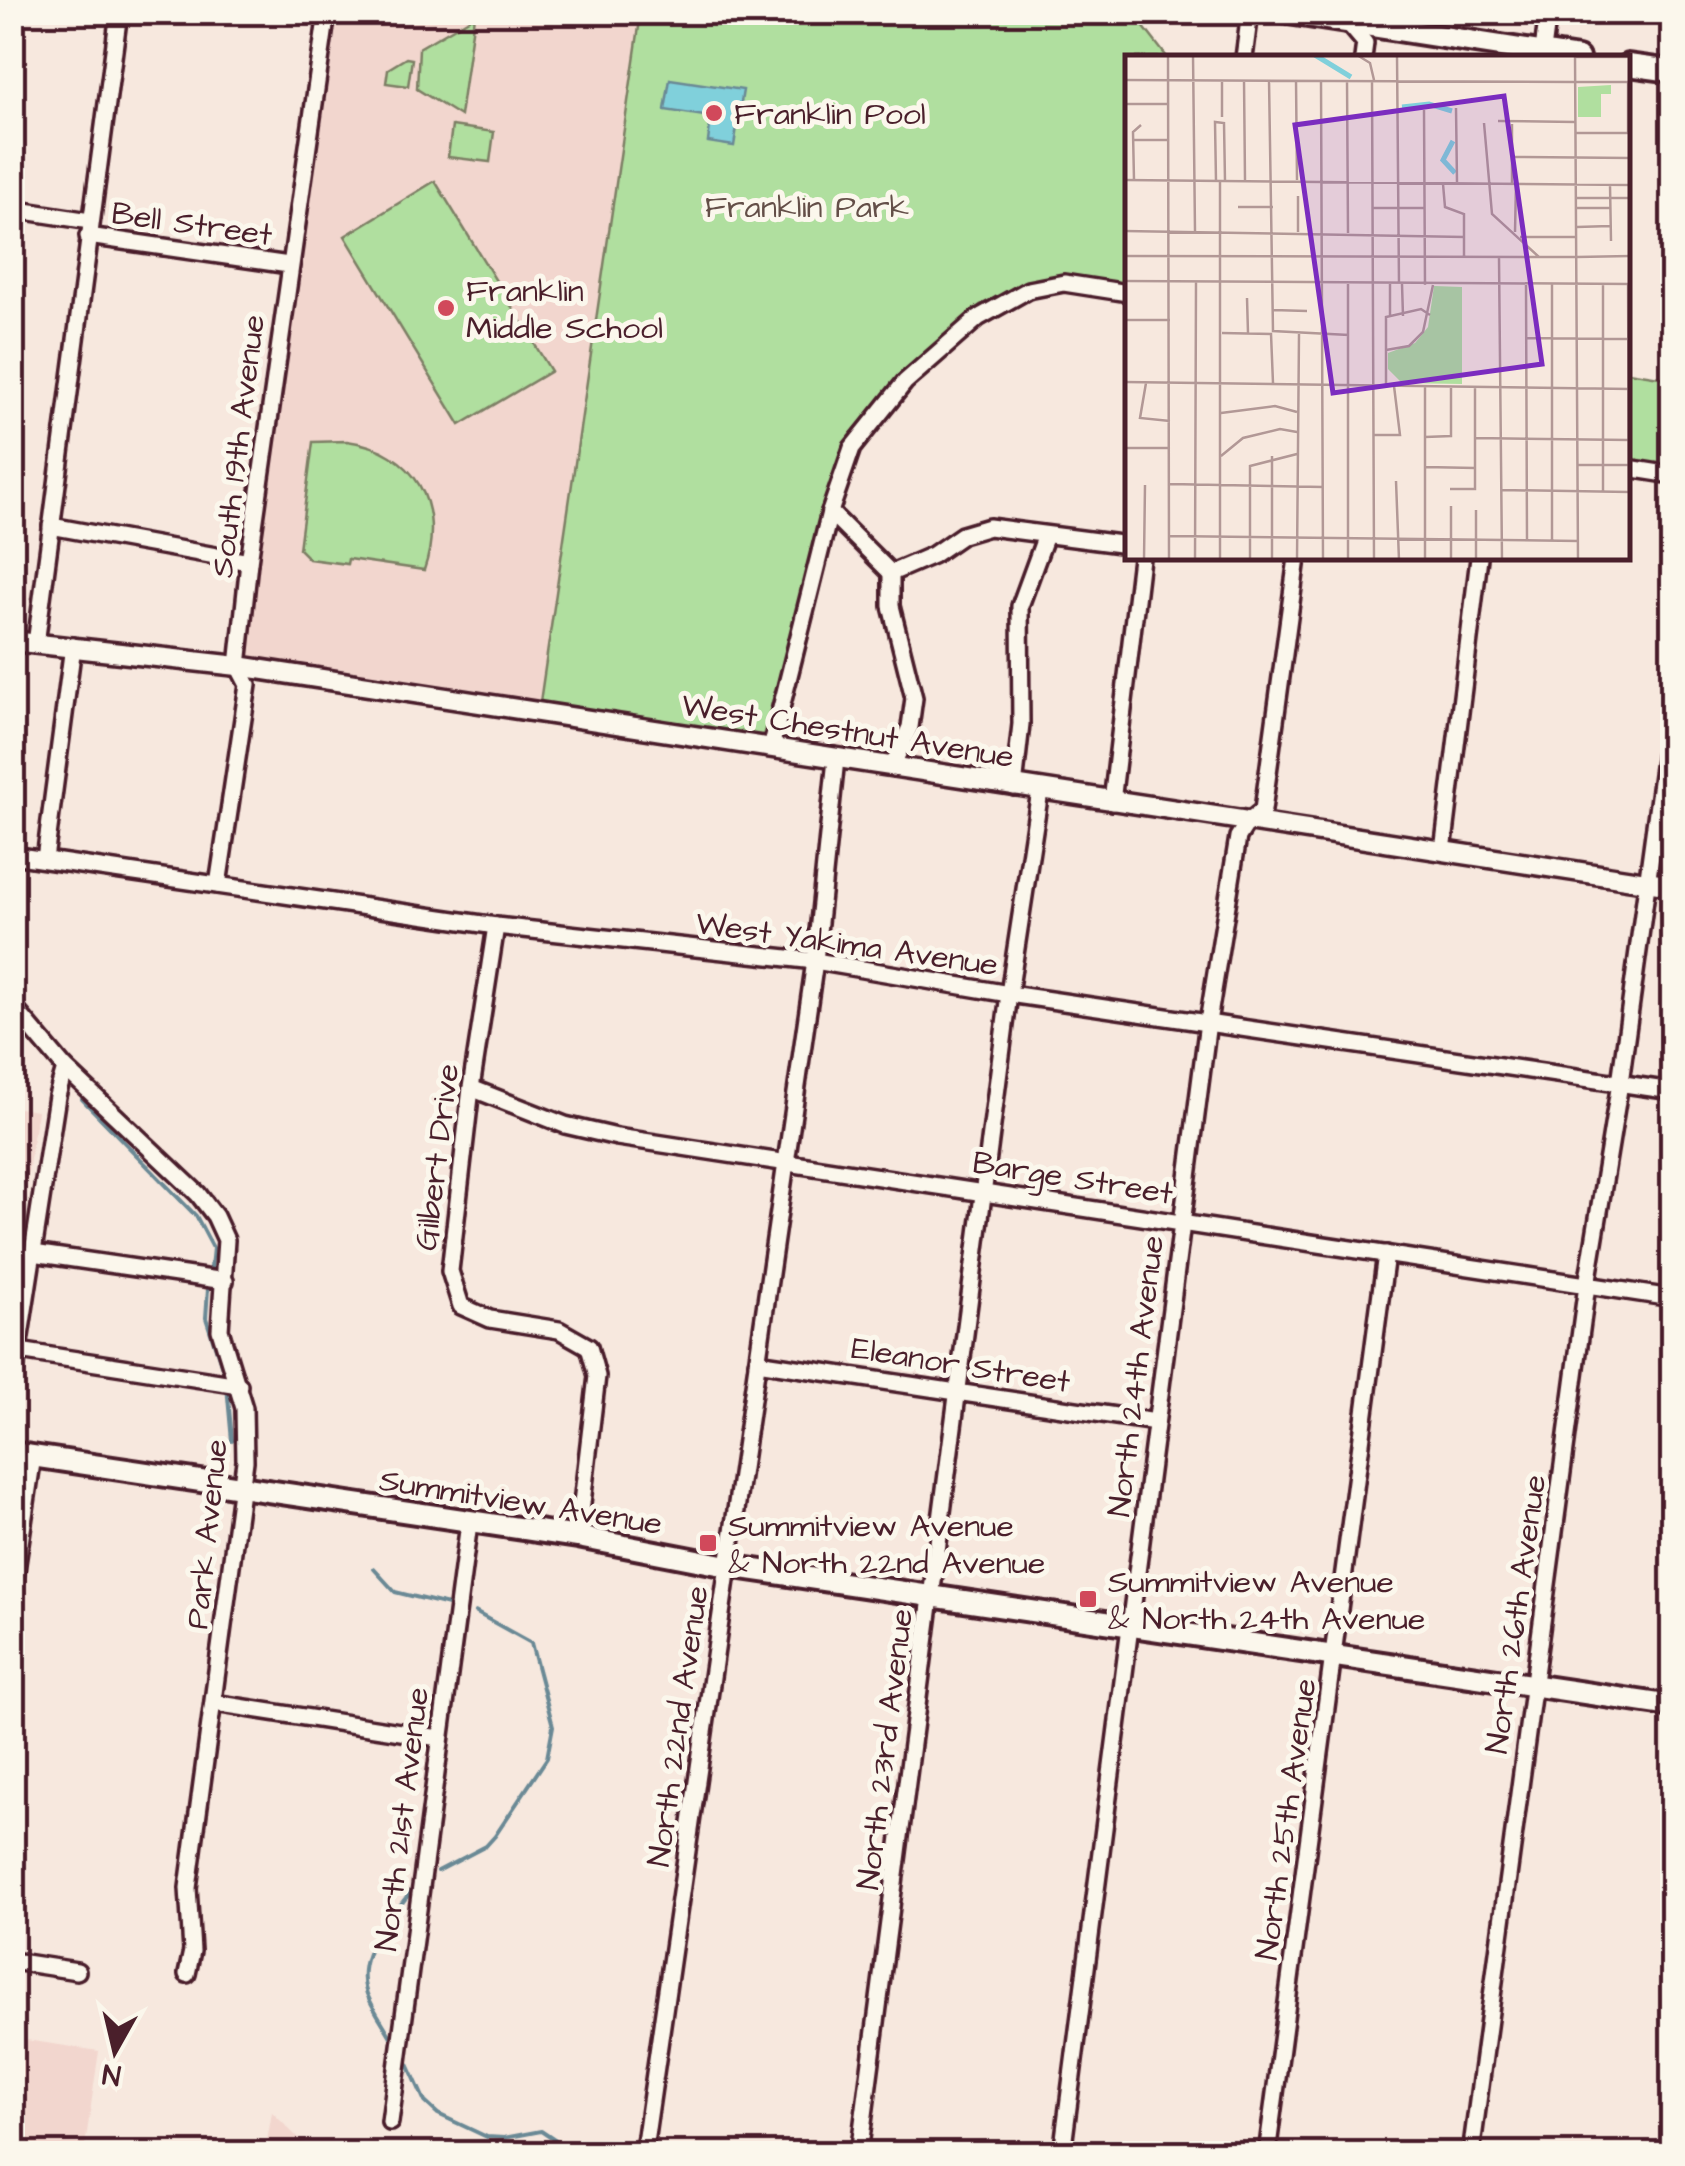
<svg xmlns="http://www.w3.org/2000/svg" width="1685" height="2166" font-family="'Architects Daughter',sans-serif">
	<rect width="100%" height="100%" fill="#f7e8de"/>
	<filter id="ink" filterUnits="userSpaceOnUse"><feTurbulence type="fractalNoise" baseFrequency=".01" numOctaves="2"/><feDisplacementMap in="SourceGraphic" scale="20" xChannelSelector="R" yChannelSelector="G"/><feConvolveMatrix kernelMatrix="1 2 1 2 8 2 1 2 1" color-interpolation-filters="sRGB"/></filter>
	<g filter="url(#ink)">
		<g fill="#f2d6ce">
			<polygon points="338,13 641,13 540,702 244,658"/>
			<polygon points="13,1107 37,1111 13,1276 12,1107"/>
			<polygon points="13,2038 99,2051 84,2153 13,2153"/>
			<polygon points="272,2112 313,2153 265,2153"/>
		</g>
		<g fill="#b0df9f" stroke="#7d7f65" stroke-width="2.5">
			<polygon points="641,13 1133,13 1167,57 1128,58 1127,286 1023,285 980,305 860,423 850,435 836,470 763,736 540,702"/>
			<polygon points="474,16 460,116 417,89 419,48"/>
			<polygon points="406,58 412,59 408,86 386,83 388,69"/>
			<polygon points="452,126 494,132 490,162 448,157"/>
			<polygon points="435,181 551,371 460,425 345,236"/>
			<polygon points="1628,372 1672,379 1672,469 1628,462"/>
			<path d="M347,441C415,450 446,506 424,570L348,559L347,564L309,559L299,549L313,442Z"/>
		</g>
		<polygon fill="#80d0db" stroke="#6a8995" stroke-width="2.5" points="670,79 743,90 734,146 708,142 711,117 665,110"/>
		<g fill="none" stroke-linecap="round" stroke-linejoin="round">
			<g stroke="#6a8995" stroke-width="4">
				<polyline points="82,1099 196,1216 213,1248 211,1268"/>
				<polyline points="208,1289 206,1318 225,1377"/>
				<polyline points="227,1386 232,1441"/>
				<polyline points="374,1569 395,1592 448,1605"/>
				<polyline points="438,1871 486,1846 495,1836 547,1758 553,1726 531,1643 475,1612"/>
				<path d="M391,2037C383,2023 373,2009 367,1994C352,1954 390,1920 412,1890"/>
				<polyline points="408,2064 425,2102 438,2114 487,2137 504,2138 541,2131 575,2154"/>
			</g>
			<g stroke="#4a1f2b" stroke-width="22">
				<g id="minor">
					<polyline points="1349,17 1348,23 1365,43 1363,58"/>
					<polyline points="1244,58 1250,12"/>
					<polyline points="1542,58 1548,12"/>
					<polyline points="12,209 90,221"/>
					<polyline points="88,236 289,265"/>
					<polyline points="1628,468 1672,475"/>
					<polyline points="830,512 891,573 933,555 962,535 989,527 1128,545"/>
					<polyline points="51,526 249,562"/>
					<polyline points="891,573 891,606 914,698 910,727 892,767"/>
					<polyline points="36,644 119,12"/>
					<polyline points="771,748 830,512 852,448 905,382 978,318 1028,290 1064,283 1128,293"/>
					<polyline points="1014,787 1021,724 1020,606 1046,535"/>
					<polyline points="1112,802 1141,558"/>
					<polyline points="1443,851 1479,558"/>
					<polyline points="12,855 496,926 815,961 1009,994 1672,1091"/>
					<polyline points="45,859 73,646"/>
					<polyline points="218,885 248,685 238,666 249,562 327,12"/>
					<polyline points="496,926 471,1088 450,1271 461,1306 490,1319 559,1330 589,1347 597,1376 578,1537"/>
					<polyline points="12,1005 65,1068 198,1194 215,1216 226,1240 220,1330 244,1408 245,1461 188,1888 192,1951 187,1974"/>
					<polyline points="471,1088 565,1125 617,1137 1672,1298"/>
					<polyline points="33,1253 225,1281"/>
					<polyline points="19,1351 239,1385"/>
					<polyline points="757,1362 1156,1422"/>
					<polyline points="12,1388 57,1096 65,1068"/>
					<polyline points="12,1597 33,1456"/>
					<polyline points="214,1703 439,1738"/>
					<polyline points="12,1961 77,1971"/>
					<polyline points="390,2122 469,1523"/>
					<polyline points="645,2143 815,961 836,759"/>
					<polyline points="859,2154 1009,994 1040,791"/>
					<polyline points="1062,2154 1208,1022 1238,837 1247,823 1263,810 1297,558"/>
					<polyline points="1267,2154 1386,1254"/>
					<polyline points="1471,2154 1587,1285 1620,1083 1672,701"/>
				</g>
			</g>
			<g stroke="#4a1f2b" stroke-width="25">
				<polyline id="tertiary" points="12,641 238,666 1672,886"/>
			</g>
			<g stroke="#4a1f2b" stroke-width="28">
				<g id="secondary">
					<polyline points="1282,12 1578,58"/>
					<polyline points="1628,65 1672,71"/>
					<polyline points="12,1453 578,1537 728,1566 1672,1706"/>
				</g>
			</g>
			<use href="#minor" stroke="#fbf7ec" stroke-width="15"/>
			<use href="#tertiary" stroke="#fbf7ec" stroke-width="18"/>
			<use href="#secondary" stroke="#fbf7ec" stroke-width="20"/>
		</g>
	</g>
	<g fill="#d1495b" stroke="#fbf7ec" stroke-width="4">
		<circle cx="714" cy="113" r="10"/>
		<circle cx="446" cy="308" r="10"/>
		<rect x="698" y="1533" width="20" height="20" rx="5"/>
		<rect x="1078" y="1589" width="20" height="20" rx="5"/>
	</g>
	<g text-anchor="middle" stroke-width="10" stroke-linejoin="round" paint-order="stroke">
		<g font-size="32" fill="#4a1f2b" stroke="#fbf7ec" text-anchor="start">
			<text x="734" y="124">Franklin Pool</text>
			<text x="466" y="301">Franklin<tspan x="466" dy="37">Middle School</tspan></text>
			<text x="728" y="1536">Summitview Avenue<tspan x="728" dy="37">&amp; North 22nd Avenue</tspan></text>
			<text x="1108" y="1592">Summitview Avenue<tspan x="1108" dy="37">&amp; North 24th Avenue</tspan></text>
		</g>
		<g font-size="32" fill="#644f48" stroke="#fbf7ec">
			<text x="807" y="217">Franklin Park</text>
		</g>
		<g font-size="32" fill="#4a1f2b" stroke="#fbf7ec">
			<text transform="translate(192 223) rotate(8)" y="11">Bell Street</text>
			<text transform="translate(237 446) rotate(-83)" y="11">South 19th Avenue</text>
			<text transform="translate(848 730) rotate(9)" y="11">West Chestnut Avenue</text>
			<text transform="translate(847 943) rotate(8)" y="11">West Yakima Avenue</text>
			<text transform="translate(436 1157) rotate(-83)" y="11">Gilbert Drive</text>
			<text transform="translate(1073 1177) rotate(9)" y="11">Barge Street</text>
			<text transform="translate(961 1364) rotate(9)" y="11">Eleanor Street</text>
			<text transform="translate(1135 1376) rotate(-83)" y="11">North 24th Avenue</text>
			<text transform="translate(521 1501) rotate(9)" y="11">Summitview Avenue</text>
			<text transform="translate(206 1534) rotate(-84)" y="11">Park Avenue</text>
			<text transform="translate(1515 1614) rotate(-82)" y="11">North 26th Avenue</text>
			<text transform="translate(677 1726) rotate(-82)" y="11">North 22nd Avenue</text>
			<text transform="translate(884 1749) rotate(-83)" y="11">North 23rd Avenue</text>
			<text transform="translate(401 1819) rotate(-83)" y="11">North 21st Avenue</text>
			<text transform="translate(1285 1819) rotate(-82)" y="11">North 25th Avenue</text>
		</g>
	</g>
	<g transform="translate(1125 55)">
		<rect width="505" height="505" fill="#f7e8de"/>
		<path d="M486,30V39H476V62H453V32ZM309,231L337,232V329L277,328L263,314V298L290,288L303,272Z" fill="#b0df9f"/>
		<path fill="none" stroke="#80d0db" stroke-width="5" d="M190,0L226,22M277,52L304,49L327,56M328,86L318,105L330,118"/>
		<path fill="none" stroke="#b29896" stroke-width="2.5" d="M43,0L44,505M68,0L70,176M232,0L245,8L249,25M272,0L274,229M450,0L453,505M451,2H505M0,25L449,27M97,25V62M119,25L120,125M144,25L148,276L224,280M171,25L172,125M196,25L198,505M222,25L223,178M247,25L249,505M450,27H505M503,27V78M0,49H43M331,53L332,127M299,55L300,230M373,66L450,67M359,68L367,159L414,202M387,69V128M451,78H505M9,85H44M387,102L505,103M0,125L505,130M9,125L8,77L16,70M91,126L90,67L99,68L100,126M95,126V503M318,129L320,152L339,159V203M485,130L486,186M452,143H505M113,152H148M248,153H299M452,153H485M452,172L485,171M0,176L339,182M173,177V141M390,177L391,129M395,182H451M0,201L451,202M452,202L505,201M374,203L377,505M0,226L505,229M223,229V505M265,229V261M277,229L278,261M427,229V485M478,229V437M503,229L504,437M401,230L402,485M122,243L123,278M148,255L182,256M0,265H45M97,278L146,279L148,328M402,283L503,284M261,295L284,291L298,277L308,230M0,327L505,334M21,328L15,363L45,366M261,330V262L296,254L305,260M96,358L150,351L172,357M249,380H275L269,331M300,382L326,381V333M350,383L504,385M0,393H45M96,401L118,383L155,374L172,377M453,410H504M300,412L350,413M271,426L274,505M45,429L198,432M325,434H350V332M377,435L504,437M45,481L453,486M19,505L20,430M70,505L71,226M125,505V411L172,399M147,505V401M172,505L174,279M300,505V332M326,505V451M351,505V455"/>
		<path fill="#7b2cbf" fill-opacity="0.15" stroke="#7b2cbf" stroke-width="5" d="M379,41L417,309L208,338L170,70Z"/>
		<rect width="505" height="505" fill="none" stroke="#4a1f2b" stroke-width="5"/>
	</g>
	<rect width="1685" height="2166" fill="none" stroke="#fbf7ec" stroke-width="50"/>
	<rect x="25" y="25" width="1635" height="2116" fill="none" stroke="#4a1f2b" stroke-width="4" filter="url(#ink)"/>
	<g transform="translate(115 2051) rotate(188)" stroke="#fbf7ec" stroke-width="8" paint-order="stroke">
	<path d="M0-8L18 38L0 25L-18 38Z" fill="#4a1f2b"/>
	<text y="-15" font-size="28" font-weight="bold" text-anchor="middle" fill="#4a1f2b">N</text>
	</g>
</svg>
